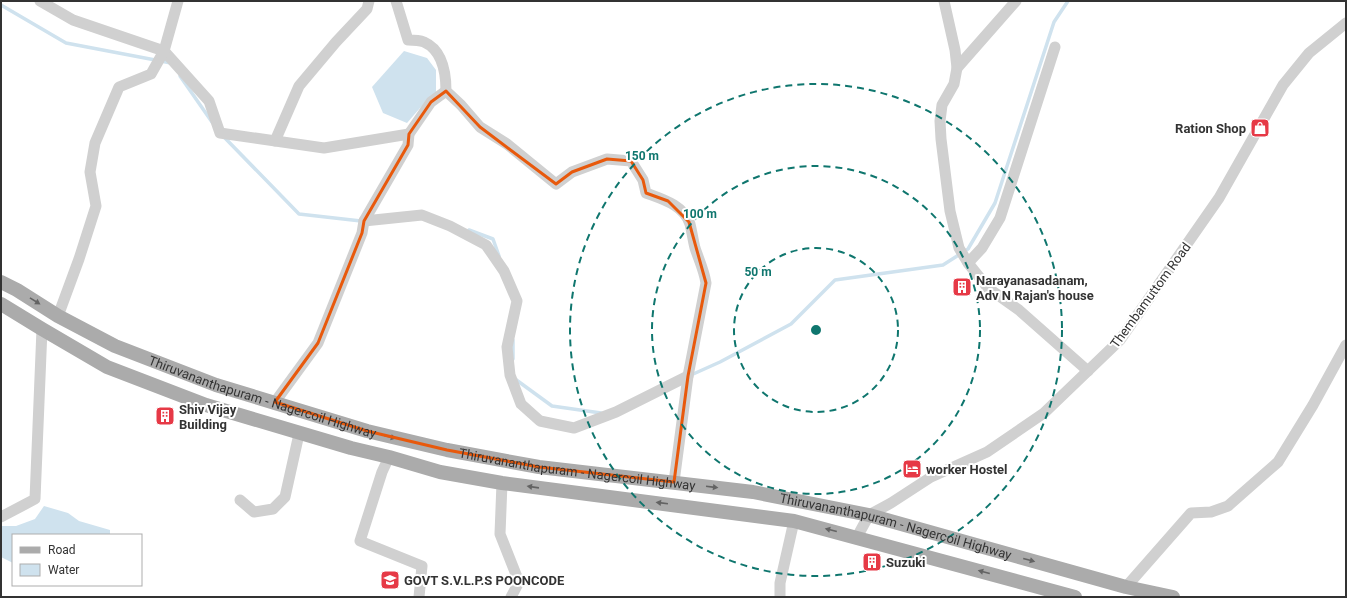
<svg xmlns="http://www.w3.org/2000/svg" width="1347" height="598" font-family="Roboto,sans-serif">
	<rect width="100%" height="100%" fill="#fff"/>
	<g fill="#cfe2ee">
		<polygon points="404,51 427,58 436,70 436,96 420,108 407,123 383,113 372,87"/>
		<polygon points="44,506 68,513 79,521 110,530 110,535 13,535 13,563 1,557 1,526 16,526 35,519"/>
	</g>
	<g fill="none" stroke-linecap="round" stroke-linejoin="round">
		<g stroke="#cfe2ee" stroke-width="3.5">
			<polyline points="1,5 66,43 171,63"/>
			<polyline points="180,76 212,122"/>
			<polyline points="223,136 299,214 361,221"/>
			<polyline points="469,230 493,239 499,256"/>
			<polyline points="513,340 513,359"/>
			<polyline points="691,375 720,362 791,324 835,280 943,265 968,249 995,203 1054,22 1068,1"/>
			<polyline points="515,379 552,406 601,413"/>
		</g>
		<g stroke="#d0d0d0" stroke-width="11">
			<polyline points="40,1 73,20 164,51 209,101 220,133 324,148 409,134"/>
			<path d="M396,1L408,40C413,40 419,40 424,42C442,50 446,73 446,91L461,105L480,127L507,144L556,184L572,172L607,159L631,161L643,180L646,193C662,199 684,205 690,224C692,232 693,240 695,248C699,260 704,270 706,283L688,376L674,482"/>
			<polyline points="944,1 955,50 957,68 954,84 942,105 940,121 941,139 950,211 959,248 968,263 988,288 1019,310 1088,371"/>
			<polyline points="957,68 1016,1"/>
			<polyline points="275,141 299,86 336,42 367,9 369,1"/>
			<polyline points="364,221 422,215 450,226 486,245 504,271 517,301 507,347 510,375 521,404 540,421 574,428 616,412 688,376"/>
			<polyline points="968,263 982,248 1000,218 1055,47"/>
			<polyline points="58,316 79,259 96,206 90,172 95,143 119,87 151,74 164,51 178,1"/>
			<polyline points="275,402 318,343 362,233 364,221 408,145 409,134 431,102 446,91"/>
			<polyline points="389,457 382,472 360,541 422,566 419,597"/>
			<polyline points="502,483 500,534 519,582 511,597"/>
			<polyline points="240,500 254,512 273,509 285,497 299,434"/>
			<polyline points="1,517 35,499 42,329"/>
			<polyline points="857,537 869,515 891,503 931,477 987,452 1044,413 1120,340 1219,198 1283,85 1309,53 1346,23"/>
			<polyline points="1126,587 1191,513 1211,512 1228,506 1278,462 1313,405 1346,345"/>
			<polyline points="780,597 780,583 794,521"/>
		</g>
		<g stroke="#ababab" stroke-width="14">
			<path id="s1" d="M1,282L17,290L58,316L115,346L216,385L367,431L447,450L539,467L753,492L869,515L1126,587L1173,597"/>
			<polyline points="1,304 42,329 107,367 206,405 351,448 389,457 440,472 502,483 794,521 1075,597"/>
		</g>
	</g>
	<defs><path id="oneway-solid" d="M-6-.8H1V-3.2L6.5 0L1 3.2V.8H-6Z"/></defs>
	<g fill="#636363">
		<use href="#oneway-solid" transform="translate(35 301) rotate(32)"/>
		<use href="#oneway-solid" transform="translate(390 437) rotate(14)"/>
		<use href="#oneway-solid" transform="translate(533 487) rotate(-172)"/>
		<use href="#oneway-solid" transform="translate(712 487) rotate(7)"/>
		<use href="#oneway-solid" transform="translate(662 503) rotate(-173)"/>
		<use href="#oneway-solid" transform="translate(831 530) rotate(-166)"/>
		<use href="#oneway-solid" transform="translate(1029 560) rotate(15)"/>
		<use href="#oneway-solid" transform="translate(984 572) rotate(-165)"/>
	</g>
	<path fill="none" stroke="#e8590c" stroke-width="3" stroke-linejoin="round" d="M446,91L480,127L556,184L572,172L607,159L631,161L643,180L646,193L668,201L689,222L706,283L688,376L674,482L539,467L447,450L367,431L275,402L318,343L362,233L364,221L408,145L409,134L431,102Z"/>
	<g fill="none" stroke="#0f766e" stroke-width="2" stroke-dasharray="7 5">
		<circle cx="816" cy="330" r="82"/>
		<circle cx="816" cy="330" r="164"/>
		<circle cx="816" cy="330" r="246"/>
	</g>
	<defs>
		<g id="shop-square" transform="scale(1)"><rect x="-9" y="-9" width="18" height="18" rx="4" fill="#e63946" stroke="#fff"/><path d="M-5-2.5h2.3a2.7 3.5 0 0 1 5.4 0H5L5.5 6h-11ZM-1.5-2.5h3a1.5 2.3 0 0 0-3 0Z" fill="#fff"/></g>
		<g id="building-square" transform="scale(1)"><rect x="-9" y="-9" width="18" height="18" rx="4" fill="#e63946" stroke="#fff"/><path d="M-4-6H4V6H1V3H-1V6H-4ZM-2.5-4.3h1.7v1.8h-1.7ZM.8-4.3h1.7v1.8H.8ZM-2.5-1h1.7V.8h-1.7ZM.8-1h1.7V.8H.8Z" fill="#fff"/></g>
		<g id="hotel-square" transform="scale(1)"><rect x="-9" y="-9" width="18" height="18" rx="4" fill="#e63946" stroke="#fff"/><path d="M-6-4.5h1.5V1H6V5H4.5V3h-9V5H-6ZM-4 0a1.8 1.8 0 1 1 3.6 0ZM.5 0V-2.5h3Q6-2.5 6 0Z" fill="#fff"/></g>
		<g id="school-square" transform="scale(1)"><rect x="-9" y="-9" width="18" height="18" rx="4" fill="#e63946" stroke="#fff"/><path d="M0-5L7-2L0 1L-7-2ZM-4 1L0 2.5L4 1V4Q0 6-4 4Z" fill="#fff"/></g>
	</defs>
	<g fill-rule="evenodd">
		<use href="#shop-square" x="1260" y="128"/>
		<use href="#building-square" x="962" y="287"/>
		<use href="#building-square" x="165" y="416"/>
		<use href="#hotel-square" x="912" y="469"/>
		<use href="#building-square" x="872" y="562"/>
		<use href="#school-square" x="390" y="580"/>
	</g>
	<g text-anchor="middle" stroke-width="4" stroke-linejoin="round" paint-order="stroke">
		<g font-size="13" font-weight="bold" fill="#333" stroke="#fff" text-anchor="start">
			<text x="1246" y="133" text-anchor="end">Ration Shop</text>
			<text x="976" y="285">Narayanasadanam,<tspan x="976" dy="15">Adv N Rajan's house</tspan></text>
			<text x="179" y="414">Shiv Vijay<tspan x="179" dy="15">Building</tspan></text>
			<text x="926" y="474">worker Hostel</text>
			<text x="886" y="567">Suzuki</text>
			<text x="404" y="585">GOVT S.V.L.P.S POONCODE</text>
		</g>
		<g font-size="13" fill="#333" stroke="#fff">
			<text transform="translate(1150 295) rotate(-54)" y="5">Thembamuttom Road</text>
			<text dy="5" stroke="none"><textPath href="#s1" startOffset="287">Thiruvananthapuram - Nagercoil Highway</textPath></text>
			<text dy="5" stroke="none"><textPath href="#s1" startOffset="611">Thiruvananthapuram - Nagercoil Highway</textPath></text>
			<text dy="5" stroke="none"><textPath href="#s1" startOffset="935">Thiruvananthapuram - Nagercoil Highway</textPath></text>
		</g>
	</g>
	<circle cx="816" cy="330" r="6" fill="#0f766e" stroke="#fff" stroke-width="2"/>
	<g font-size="12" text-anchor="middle" font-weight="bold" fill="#0f766e" stroke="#fff" stroke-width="4" stroke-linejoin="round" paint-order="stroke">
		<text x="642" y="160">150 m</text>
		<text x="700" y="218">100 m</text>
		<text x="758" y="276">50 m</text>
	</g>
	<rect width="1347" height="598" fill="none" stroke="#333333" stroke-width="4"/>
	<rect x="12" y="534" width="130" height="52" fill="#ffffff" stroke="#adadad"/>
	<rect x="20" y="547" width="20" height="6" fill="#ababab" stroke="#adadad"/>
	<text x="48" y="554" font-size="12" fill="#333333">Road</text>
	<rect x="20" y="564" width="20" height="12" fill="#cfe2ee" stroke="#adadad"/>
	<text x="48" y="574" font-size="12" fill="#333333">Water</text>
</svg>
